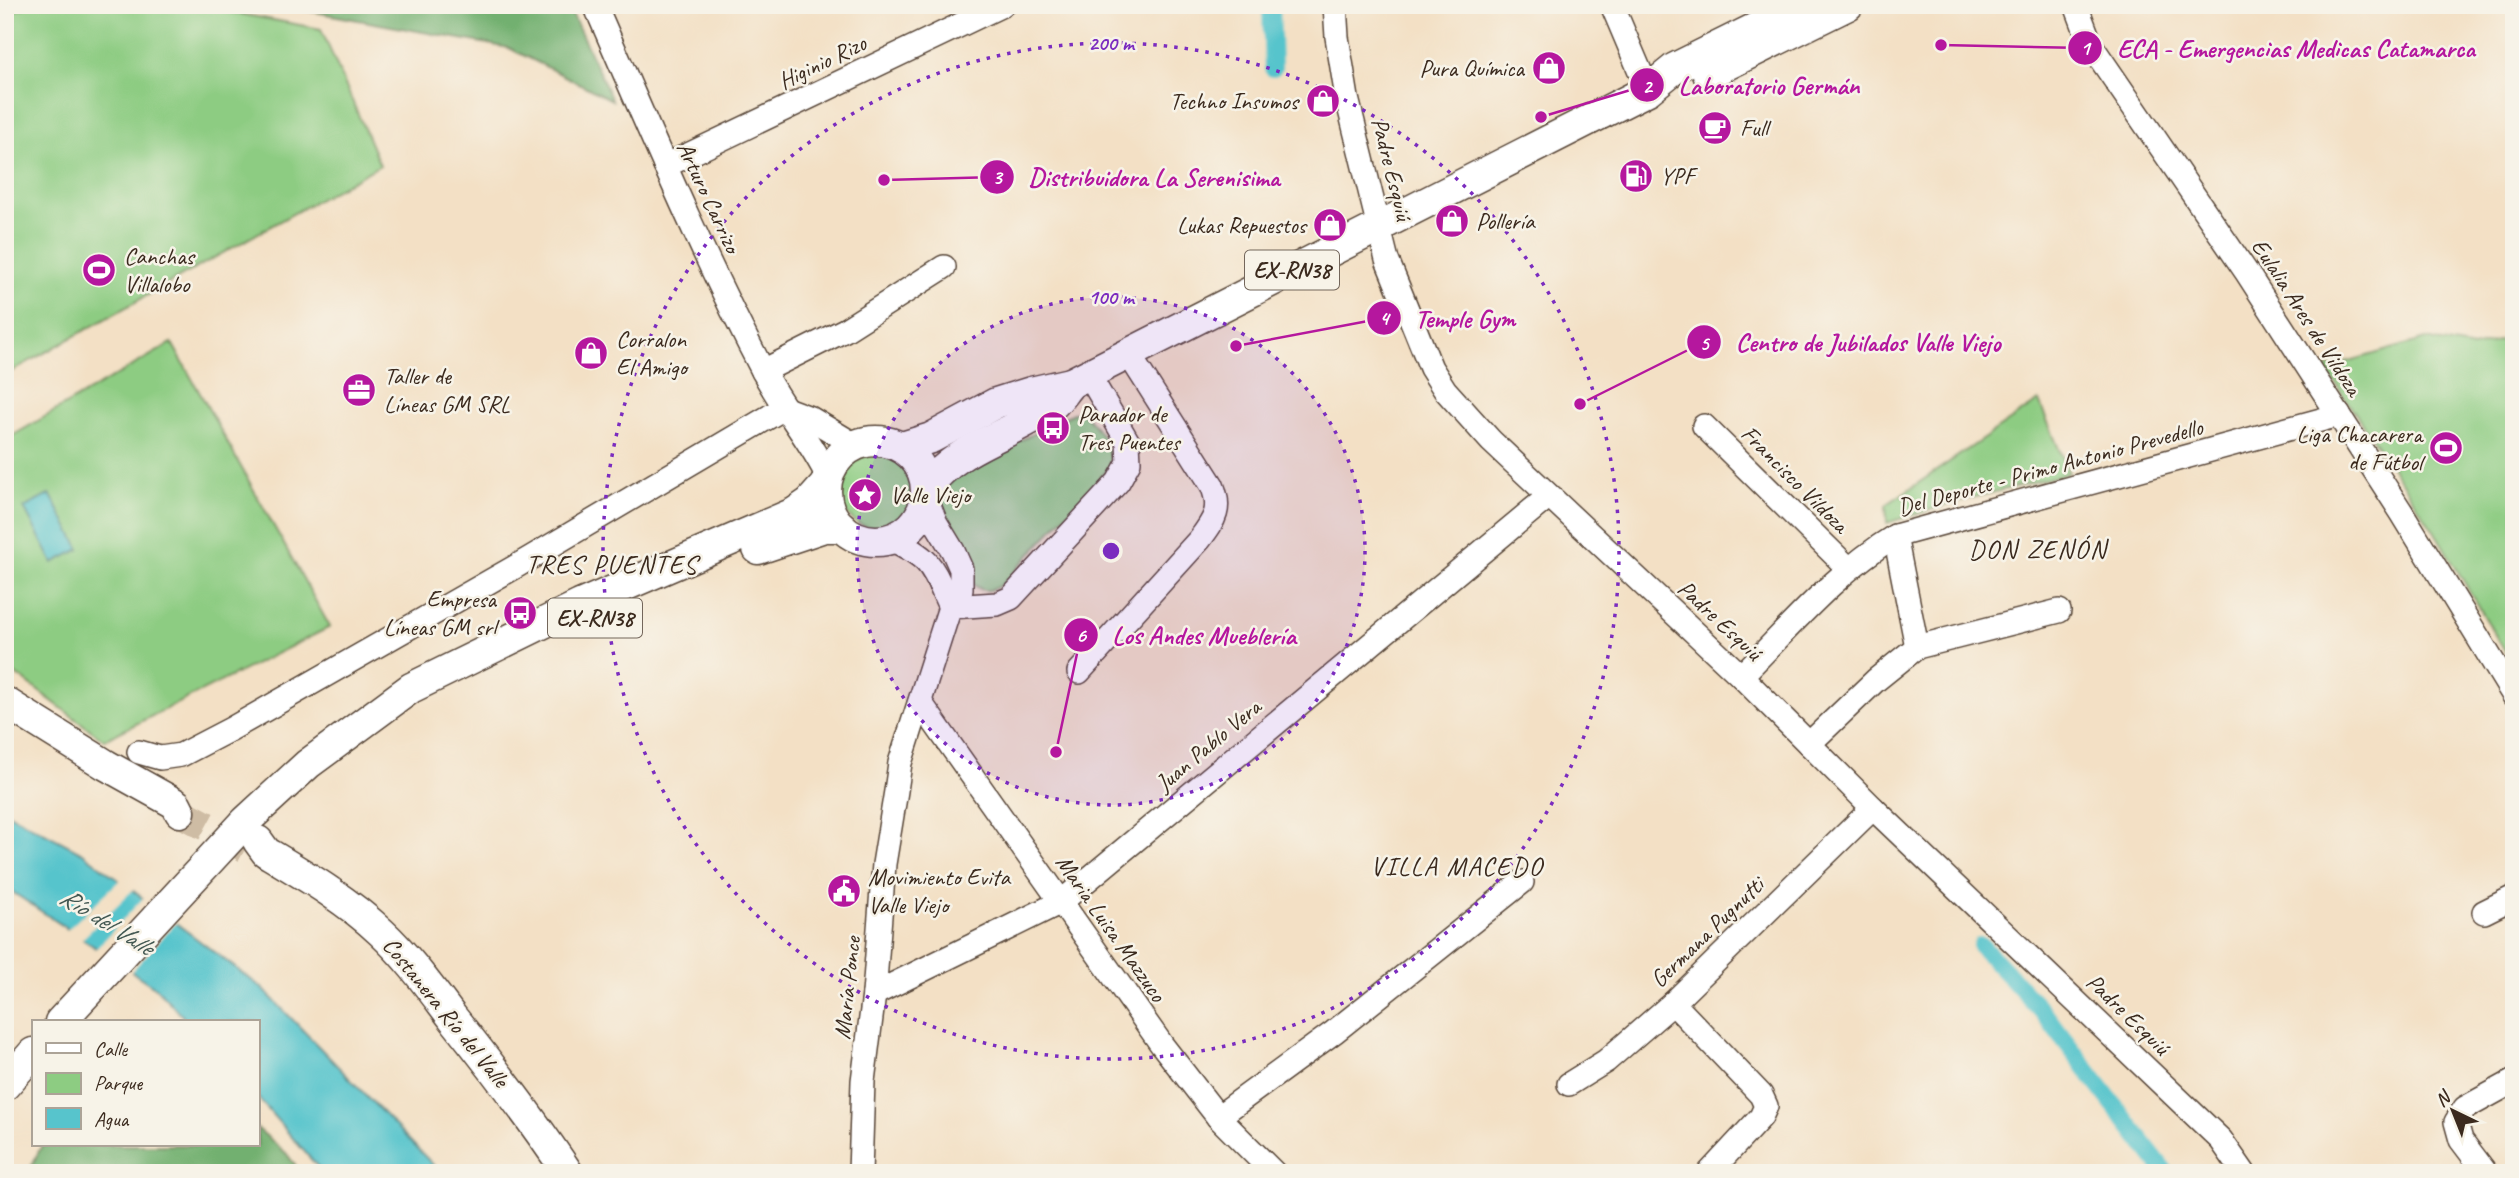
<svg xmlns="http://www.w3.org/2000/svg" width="2519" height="1178" font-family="Caveat,sans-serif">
	<rect width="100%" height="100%" fill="#f7f3e8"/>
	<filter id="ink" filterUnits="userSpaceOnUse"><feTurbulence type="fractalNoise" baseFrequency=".0143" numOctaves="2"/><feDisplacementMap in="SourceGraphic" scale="14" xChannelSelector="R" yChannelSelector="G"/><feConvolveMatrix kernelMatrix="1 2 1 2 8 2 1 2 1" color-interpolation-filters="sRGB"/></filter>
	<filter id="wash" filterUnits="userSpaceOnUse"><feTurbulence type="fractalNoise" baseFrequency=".00686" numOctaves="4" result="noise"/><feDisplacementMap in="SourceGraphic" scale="28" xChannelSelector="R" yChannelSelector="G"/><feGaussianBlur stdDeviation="1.57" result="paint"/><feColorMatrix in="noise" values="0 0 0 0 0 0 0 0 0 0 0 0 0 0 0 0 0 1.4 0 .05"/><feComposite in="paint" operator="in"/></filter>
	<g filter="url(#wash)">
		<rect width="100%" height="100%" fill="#f3e0c5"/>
		<g fill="#8dcc82" stroke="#647b50" stroke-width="2">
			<polygon points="31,5 193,5 321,29 380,165 5,375 5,14"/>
			<polygon points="2514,336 2514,667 2433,529 2325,368 2426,339 2473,348"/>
			<polygon points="172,343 330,627 104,740 5,666 5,440"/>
			<polygon points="2039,401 2069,473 1964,500 1887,523 1886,505"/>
			<path d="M1073,413H1083C1096,426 1114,448 1110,467L1004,583C993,591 984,594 973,584L940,519L936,489L944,473L1025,438Z"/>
			<circle cx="876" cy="491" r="37"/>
		</g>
		<g fill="#72b070" stroke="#566d47" stroke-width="2">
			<polygon points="277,5 568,5 612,100 509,48"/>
			<polygon points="257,1128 286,1153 301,1173 28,1173 42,1145 257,1145"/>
		</g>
		<g fill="#57c4cc" stroke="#497775" stroke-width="2">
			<polygon points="50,494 80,549 53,563 24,508"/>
			<polygon points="5,812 83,853 262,988 441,1173 323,1173 257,1097 257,1022 188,1022 156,988 5,887"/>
		</g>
		<g fill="#f3e0c5">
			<polygon points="122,878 135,888 80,941 66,931"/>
			<polygon points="145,896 178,921 129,974 94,951"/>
		</g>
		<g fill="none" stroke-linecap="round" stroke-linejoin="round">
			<g stroke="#57c4cc" stroke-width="18">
				<polyline points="1271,5 1273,68"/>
				<polyline points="1981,946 2043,1012 2166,1173"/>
			</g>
		</g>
	</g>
	<g filter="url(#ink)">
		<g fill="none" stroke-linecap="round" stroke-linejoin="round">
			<polyline stroke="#cebca4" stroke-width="30" stroke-dasharray="30 15" stroke-linecap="butt" points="180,812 254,852"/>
			<g stroke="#574537" stroke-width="26">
				<g id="minor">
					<path d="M595,5C649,129 701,253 764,373C783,409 810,440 828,477"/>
					<polyline points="1335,5 1337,37 1347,98 1387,260 1431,368 1445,390 1491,441 1741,676 1873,808 2221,1140 2244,1173"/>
					<polyline points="1612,5 1648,90"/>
					<polyline points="2076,5 2091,45 2247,273 2402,513 2514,696"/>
					<polyline points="665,166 1002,5"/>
					<polyline points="763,371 845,330 944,267"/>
					<polyline points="786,409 810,418 855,445"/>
					<polyline points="1704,426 1848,568"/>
					<polyline points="1895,536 1917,647"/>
					<path d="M891,539C933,560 931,565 950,607"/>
					<polyline points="950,607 997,604 1011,598 1118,482 1129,462 1128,442 1088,374"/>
					<path d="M1079,672L1200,539C1215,519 1222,509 1212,485L1128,353"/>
					<path d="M1741,676C1790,627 1836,572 1895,536L2339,415"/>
					<polyline points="920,702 1162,1045 1218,1117 1274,1173"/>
					<polyline points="1809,744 1876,680 1917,647 2059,611"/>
					<polyline points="139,752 160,758 181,755 231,729 515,567 784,408"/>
					<polyline points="2484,912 2514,897"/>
					<polyline points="874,994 1061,902 1549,496"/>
					<polyline points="1673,1003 1761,1095 1766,1106 1761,1117 1709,1173"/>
					<polyline points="1569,1084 1606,1061 1673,1003 1873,808"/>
					<polyline points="1218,1117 1334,1032 1522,882"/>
					<polyline points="860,1173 863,1081 874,994 884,864 896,791 900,763 950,607 961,590 961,569 953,551 936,523 926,498"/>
					<polyline points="2486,1173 2461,1140 2456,1122 2465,1108 2514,1081"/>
				</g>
			</g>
			<g stroke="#574537" stroke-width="33">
				<g id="major">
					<polyline points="1708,74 1848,5"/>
					<circle cx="876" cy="491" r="50"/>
					<polyline points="902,447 931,438 996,403 1031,392 1071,383 1648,90 1675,68 1802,5"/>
					<path d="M926,488C959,445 1007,437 1049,408C1058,402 1064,390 1071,383"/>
					<polyline points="758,549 824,527 842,527"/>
					<polyline points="5,702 106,765 176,804 180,812"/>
					<path d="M258,841L266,852C306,876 347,900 381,932C408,957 430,988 453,1018C493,1068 532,1119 568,1173"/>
					<polyline points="60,1022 246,821 308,764 411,688 580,605 794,513 810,502 826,484"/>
					<polyline points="5,1085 33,1053"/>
				</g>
			</g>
			<use href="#minor" stroke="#fff" stroke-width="23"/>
			<use href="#major" stroke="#fff" stroke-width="30"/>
		</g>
	</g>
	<circle cx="1111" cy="551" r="254" fill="#7b2cbf" fill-opacity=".12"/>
	<g fill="none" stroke="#7b2cbf" stroke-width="3.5" stroke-dasharray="3.5 7">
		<circle cx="1111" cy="551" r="254"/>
		<circle cx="1111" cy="551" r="508"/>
	</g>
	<defs>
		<g id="shop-disc" transform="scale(1.75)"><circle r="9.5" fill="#b5179e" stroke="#f7f3e8"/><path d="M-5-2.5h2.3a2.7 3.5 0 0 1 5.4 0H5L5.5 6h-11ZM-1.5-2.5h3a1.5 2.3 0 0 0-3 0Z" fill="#fff"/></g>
		<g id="cafe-disc" transform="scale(1.75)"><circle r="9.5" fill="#b5179e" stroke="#f7f3e8"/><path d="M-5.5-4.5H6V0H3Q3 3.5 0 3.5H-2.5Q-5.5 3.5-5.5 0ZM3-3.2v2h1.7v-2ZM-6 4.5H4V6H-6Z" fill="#fff"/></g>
		<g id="fuel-disc" transform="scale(1.75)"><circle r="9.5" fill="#b5179e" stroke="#f7f3e8"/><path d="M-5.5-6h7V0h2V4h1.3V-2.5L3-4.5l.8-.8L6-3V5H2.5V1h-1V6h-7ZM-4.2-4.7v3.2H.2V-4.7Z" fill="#fff"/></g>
		<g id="stadium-disc" transform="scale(1.75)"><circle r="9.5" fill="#b5179e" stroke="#f7f3e8"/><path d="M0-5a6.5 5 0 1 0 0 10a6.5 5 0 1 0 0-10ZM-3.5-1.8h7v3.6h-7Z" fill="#fff"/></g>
		<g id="office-disc" transform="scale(1.75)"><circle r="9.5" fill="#b5179e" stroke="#f7f3e8"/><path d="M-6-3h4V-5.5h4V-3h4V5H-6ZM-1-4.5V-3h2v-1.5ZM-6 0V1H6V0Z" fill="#fff"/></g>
		<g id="bus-disc" transform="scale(1.75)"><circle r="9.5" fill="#b5179e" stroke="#f7f3e8"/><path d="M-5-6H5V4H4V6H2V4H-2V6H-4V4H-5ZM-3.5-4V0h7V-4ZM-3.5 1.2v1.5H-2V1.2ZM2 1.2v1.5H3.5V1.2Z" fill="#fff"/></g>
		<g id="sight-disc" transform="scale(1.75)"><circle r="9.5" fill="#b5179e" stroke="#f7f3e8"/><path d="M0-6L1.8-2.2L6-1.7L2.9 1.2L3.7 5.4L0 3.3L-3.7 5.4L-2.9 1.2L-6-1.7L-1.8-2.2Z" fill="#fff"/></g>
		<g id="civic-disc" transform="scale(1.75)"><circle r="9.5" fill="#b5179e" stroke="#f7f3e8"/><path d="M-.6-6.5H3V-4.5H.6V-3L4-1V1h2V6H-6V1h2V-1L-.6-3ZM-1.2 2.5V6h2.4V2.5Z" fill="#fff"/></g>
	</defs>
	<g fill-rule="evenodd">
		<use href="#shop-disc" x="1549" y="68"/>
		<use href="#shop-disc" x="1323" y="101"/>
		<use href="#cafe-disc" x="1715" y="128"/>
		<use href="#fuel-disc" x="1636" y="176"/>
		<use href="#shop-disc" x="1452" y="221"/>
		<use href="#shop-disc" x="1330" y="225"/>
		<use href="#stadium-disc" x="99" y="270"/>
		<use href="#shop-disc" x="591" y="353"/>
		<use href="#office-disc" x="359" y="390"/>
		<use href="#bus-disc" x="1053" y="428"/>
		<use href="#stadium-disc" x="2446" y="448"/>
		<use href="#sight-disc" x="865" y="495"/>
		<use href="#bus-disc" x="520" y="613"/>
		<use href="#civic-disc" x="844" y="891"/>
	</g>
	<g text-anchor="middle" stroke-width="5" stroke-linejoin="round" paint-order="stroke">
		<g fill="#f7f3e8" stroke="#73665b" stroke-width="2">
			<rect x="1245" y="250.5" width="94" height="39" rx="5"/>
			<rect x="548" y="598.5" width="94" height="39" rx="5"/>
		</g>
		<g font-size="23" font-weight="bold" fill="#3b2a1e">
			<text x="1292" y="278">EX-RN38</text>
			<text x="595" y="626">EX-RN38</text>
		</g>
		<g font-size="24" fill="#3b2a1e" stroke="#f7f3e8">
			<text transform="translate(822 62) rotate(-26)" y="8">Higinio Rizo</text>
			<text transform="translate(1392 169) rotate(76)" y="8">Padre Esquiú</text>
			<text transform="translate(709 197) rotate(65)" y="8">Arturo Carrizo</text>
			<text transform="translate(2307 317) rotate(57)" y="8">Eulalia Ares de Vildoza</text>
			<text transform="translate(2050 467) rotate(-15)" y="8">Del Deporte - Primo Antonio Prevedello</text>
			<text transform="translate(1795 479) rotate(45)" y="8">Francisco Vildoza</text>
			<text transform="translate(1720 620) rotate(43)" y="8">Padre Esquiú</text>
			<text transform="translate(1208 745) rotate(-40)" y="8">Juan Pablo Vera</text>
			<text transform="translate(1111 928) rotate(55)" y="8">Maria Luisa Mazzuco</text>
			<text transform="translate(1707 932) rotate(-44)" y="8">Germana Pugnutti</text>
			<text transform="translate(847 988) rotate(-84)" y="8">María Ponce</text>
			<text transform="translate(446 1012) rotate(51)" y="8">Costanera Río del Valle</text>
			<text transform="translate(2128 1014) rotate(44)" y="8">Padre Esquiú</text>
		</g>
		<g font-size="24" fill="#3b2a1e" stroke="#f7f3e8" text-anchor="start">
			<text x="1524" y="76" text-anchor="end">Pura Química</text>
			<text x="1298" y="109" text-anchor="end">Techno Insumos</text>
			<text x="1740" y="136">Full</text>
			<text x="1660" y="184">YPF</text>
			<text x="1476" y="229">Pollería</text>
			<text x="1306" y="233" text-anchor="end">Lukas Repuestos</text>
			<text x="124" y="264">Canchas<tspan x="124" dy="28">Villalobo</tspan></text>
			<text x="616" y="347">Corralon<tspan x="616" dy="28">El Amigo</tspan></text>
			<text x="384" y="384">Taller de<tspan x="384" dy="28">Líneas GM SRL</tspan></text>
			<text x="1078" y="422">Parador de<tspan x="1078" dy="28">Tres Puentes</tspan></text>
			<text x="2422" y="442" text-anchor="end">Liga Chacarera<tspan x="2422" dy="28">de Fútbol</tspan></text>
			<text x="890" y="503">Valle Viejo</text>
			<text x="496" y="607" text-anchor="end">Empresa<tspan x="496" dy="28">Líneas GM srl</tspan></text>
			<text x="868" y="885">Movimiento Evita<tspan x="868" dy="28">Valle Viejo</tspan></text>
		</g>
		<g font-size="26" letter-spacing="2" fill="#3b2a1e" stroke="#f7f3e8">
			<text x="2038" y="558">DON ZENÓN</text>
			<text x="612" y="573">TRES PUENTES</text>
			<text x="1457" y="875">VILLA MACEDO</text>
		</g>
		<g font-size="26" font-style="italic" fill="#435852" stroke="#f7f3e8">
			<text transform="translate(107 921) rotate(32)" y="9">Río del Valle</text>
		</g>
	</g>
	<circle cx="1111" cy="551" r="10" fill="#7b2cbf" stroke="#f7f3e8" stroke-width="3.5"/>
	<g font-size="21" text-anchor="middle" font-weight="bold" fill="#7b2cbf" stroke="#f7f3e8" stroke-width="5" stroke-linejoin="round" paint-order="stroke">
		<text x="1111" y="50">200 m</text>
		<text x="1111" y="304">100 m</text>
	</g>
	<path fill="none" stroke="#b5179e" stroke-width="2.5" d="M1941 45L2085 48M1541 117L1647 85M884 180L997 177M1236 346L1384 318M1580 404L1704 342M1056 752L1081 635"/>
	<g fill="#b5179e" stroke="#f7f3e8" stroke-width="2.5">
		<circle cx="1941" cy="45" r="7"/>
		<circle cx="1541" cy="117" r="7"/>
		<circle cx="884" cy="180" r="7"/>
		<circle cx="1236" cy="346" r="7"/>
		<circle cx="1580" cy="404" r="7"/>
		<circle cx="1056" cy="752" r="7"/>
		<circle cx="2085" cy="48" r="18"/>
		<circle cx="1647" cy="85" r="18"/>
		<circle cx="997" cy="177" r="18"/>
		<circle cx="1384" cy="318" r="18"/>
		<circle cx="1704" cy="342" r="18"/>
		<circle cx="1081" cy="635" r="18"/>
	</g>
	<g font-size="21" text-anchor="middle" font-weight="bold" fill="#fff">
		<text x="2085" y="55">1</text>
		<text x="1647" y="93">2</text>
		<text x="997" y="184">3</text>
		<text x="1384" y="325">4</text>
		<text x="1704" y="350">5</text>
		<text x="1081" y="642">6</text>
	</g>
	<g font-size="26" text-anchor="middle" font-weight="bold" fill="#b5179e" stroke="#f7f3e8" stroke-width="5" stroke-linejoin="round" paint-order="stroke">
		<text x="2296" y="57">ECA - Emergencias Medicas Catamarca</text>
		<text x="1769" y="94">Laboratorio Germán</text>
		<text x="1154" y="186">Distribuidora La Serenisima</text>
		<text x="1465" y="327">Temple Gym</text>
		<text x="1868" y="351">Centro de Jubilados Valle Viejo</text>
		<text x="1204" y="644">Los Andes Mueblería</text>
	</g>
	<rect width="2519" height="1178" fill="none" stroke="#f7f3e8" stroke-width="28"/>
	<rect x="32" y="1020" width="228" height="126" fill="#f7f3e8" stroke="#aca397" stroke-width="2"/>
	<rect x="46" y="1043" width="35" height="10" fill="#ffffff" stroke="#aca397" stroke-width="2"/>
	<text x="94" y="1056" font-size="21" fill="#3b2a1e">Calle</text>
	<rect x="46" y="1073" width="35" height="21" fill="#8dcc82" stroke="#aca397" stroke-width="2"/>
	<text x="94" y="1090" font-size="21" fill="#3b2a1e">Parque</text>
	<rect x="46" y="1108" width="35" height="21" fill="#57c4cc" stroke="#aca397" stroke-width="2"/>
	<text x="94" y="1126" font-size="21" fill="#3b2a1e">Agua</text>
	<g transform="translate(2453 1111) rotate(317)" stroke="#f7f3e8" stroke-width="5" paint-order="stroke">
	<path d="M0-5L12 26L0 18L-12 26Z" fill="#3b2a1e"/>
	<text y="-10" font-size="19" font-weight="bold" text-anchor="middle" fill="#3b2a1e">N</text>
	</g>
</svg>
